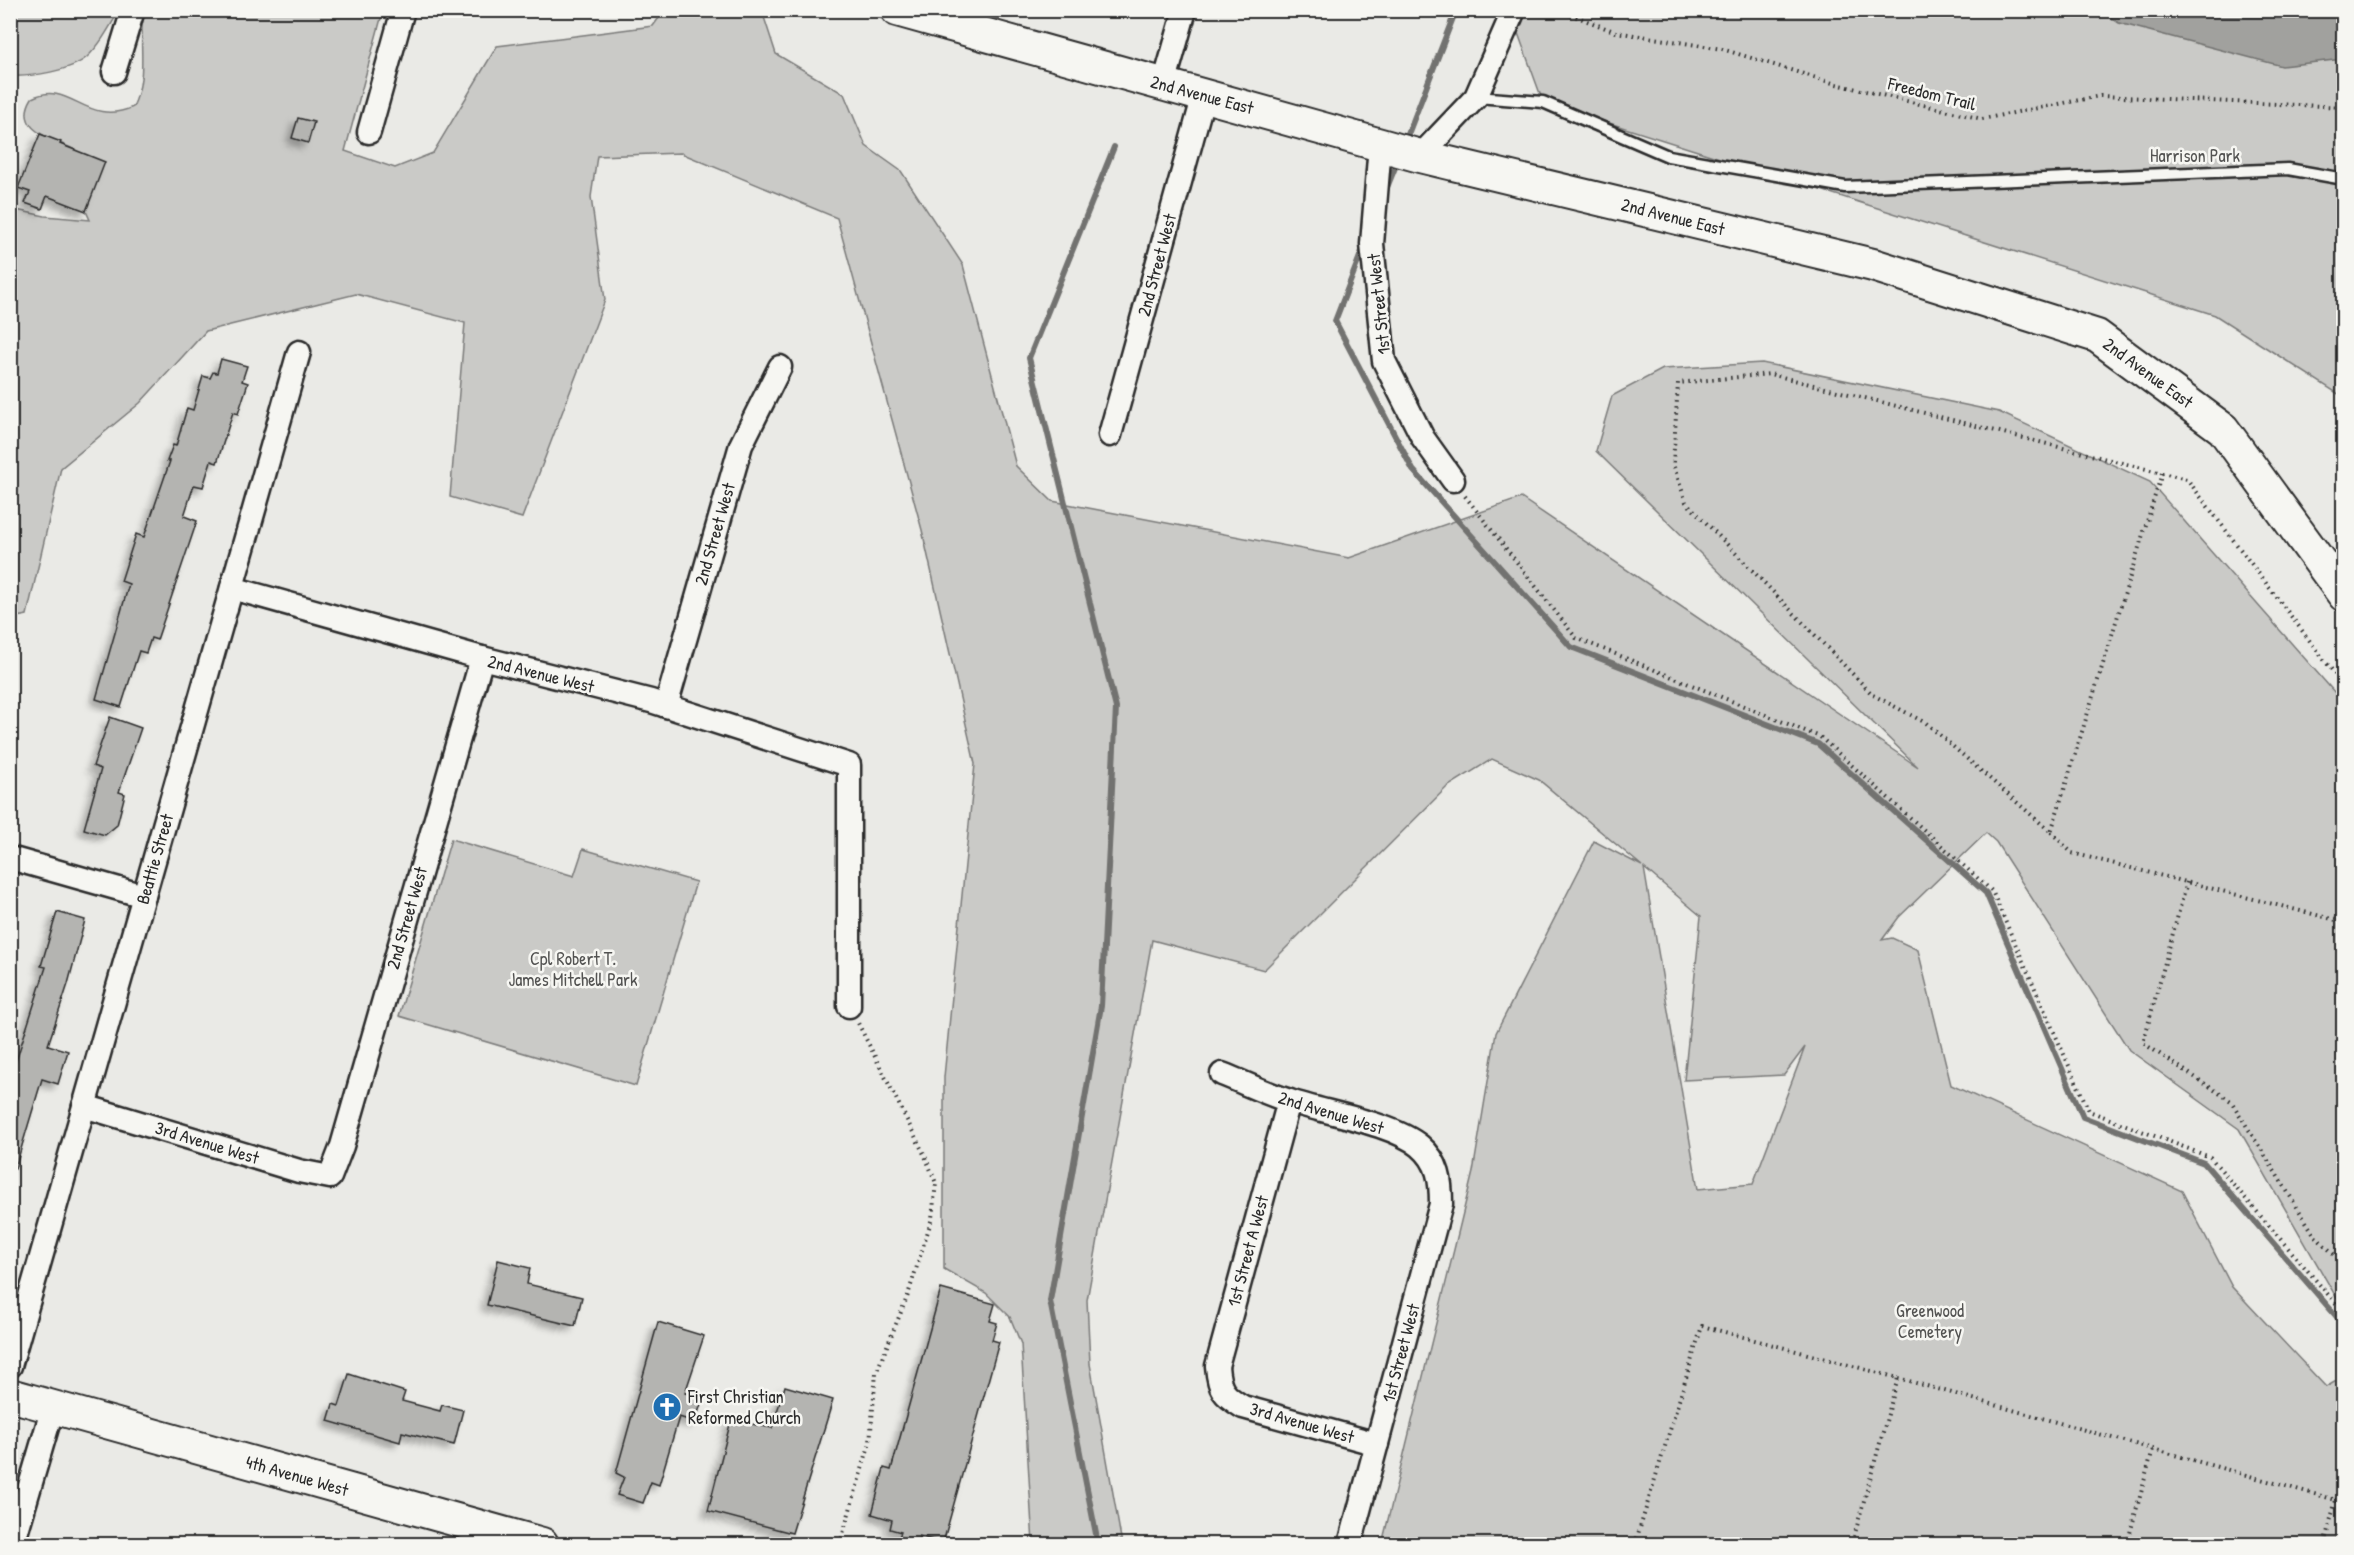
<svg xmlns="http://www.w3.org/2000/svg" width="2354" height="1555" font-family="'Patrick Hand',sans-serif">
	<defs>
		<filter id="shadow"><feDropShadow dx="-5.5" dy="5.5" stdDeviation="3" flood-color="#0004"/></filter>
	</defs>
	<rect width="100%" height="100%" fill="#eaeae6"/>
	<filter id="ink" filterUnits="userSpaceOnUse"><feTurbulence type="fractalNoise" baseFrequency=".0167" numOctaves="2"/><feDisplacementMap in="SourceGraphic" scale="12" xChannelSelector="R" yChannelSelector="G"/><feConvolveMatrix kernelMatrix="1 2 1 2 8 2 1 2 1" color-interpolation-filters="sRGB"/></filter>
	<g filter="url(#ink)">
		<g fill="#cacac7" stroke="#7a7a79" stroke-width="1.5" fill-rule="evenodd">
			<path d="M10,11L11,10L119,11C110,26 101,44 87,57C71,71 31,77 11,76Z"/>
			<path d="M144,11H383L345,151L395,168L433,153L497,46L653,26L664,11H762L776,54L844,94L866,146L901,171L963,265L1016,466L1052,501L1349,558L1521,498L1918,767L1596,451L1612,396L1663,369L1762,363L1999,412L2150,482L2343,702V1309L2239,1129L2129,1050L1996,842L1986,833L1899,917L1882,940L1892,938L1918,950L1951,1085L2182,1191L2232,1287L2326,1387L2343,1377V1544H1382L1473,1172L1496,1033L1594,841L1642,866L1539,780L1492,759L1447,787L1264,970L1152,940L1087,1300L1090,1364L1122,1544H1033L1021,1344L1010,1317L986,1293L944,1269V1077L975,764L922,530L837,218L681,153L597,156L591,197L605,300L522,518L450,497L465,323L356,294L206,331L140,403L61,468L27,615L11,618V209L45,216L90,220L86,211L77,151C55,139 12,131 32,98C70,79 86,128 133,107C149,73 137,45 144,11ZM1644,868L1701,916L1684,1080L1784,1075L1805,1047L1753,1184L1698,1189Z"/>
			<polygon points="1510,11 2343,11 2343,397 2215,315 1543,102"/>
			<polygon points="451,839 574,876 583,849 696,882 636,1086 399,1016"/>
		</g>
		<polygon fill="#a1a19e" stroke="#727270" stroke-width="1.5" points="2101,11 2343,11 2343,59 2282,66 2119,23"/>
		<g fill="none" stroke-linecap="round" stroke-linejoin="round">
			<g stroke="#727270" stroke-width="6">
				<polyline points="1405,142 1456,10"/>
				<polyline points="1385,192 1398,160"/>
				<polyline points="1364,246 1335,321 1413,470 1571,647 1818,744 1986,893 2083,1117 2204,1163 2344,1325"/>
				<polyline points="1098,1544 1050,1301 1101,1006 1116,708 1029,358 1114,147"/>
			</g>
		</g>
		<g fill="#b4b4b1" stroke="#2b2b2b" stroke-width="1.5" filter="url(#shadow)">
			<polygon points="298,118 314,122 308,143 292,138"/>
			<polygon points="40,134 61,142 60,144 105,162 86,211 47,196 42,209 25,203 30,192 18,188"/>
			<polygon points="221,359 247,366 242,381 248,383 238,414 233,412 217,463 211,461 203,487 194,485 184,516 197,521 157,640 151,638 146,653 139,651 121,707 96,699 129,584 121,581 136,534 144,537 170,461 167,461 173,445 176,446 187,408 193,410 203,376 210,378 213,372 217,373"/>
			<polygon points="110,717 141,728 119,792 125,794 117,825 105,835 84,829 101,769 93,766"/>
			<polygon points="57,912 85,920 68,984 48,1045 68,1051 58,1084 42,1079 15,1169 10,1169 10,1080 46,967 41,966"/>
			<polygon points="498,1260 530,1268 527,1284 582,1297 575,1326 487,1305"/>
			<polygon points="941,1289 995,1304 990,1321 997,1323 992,1340 999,1342 943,1543 919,1536 918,1542 899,1537 901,1532 890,1529 892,1520 872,1514 884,1468 891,1470"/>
			<polygon points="658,1322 704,1336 685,1393 703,1398 695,1422 679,1417 659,1485 651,1482 643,1503 617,1495 624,1477 616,1473"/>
			<polygon points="349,1374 405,1392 402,1401 440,1411 442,1405 463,1410 454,1445 402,1432 400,1442 328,1421 333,1404 339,1406"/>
			<polygon points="785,1386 833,1400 792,1533 708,1511 731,1420 772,1428"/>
		</g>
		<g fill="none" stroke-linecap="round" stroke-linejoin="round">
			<g stroke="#2b2b2b" stroke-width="15">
				<polyline id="lane" points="1476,97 1543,102 1668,156 1845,187 2288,169 2344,179"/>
			</g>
			<g stroke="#2b2b2b" stroke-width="27">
				<g id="street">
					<polyline points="114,72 133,10"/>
					<polyline points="1164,84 1185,10"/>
					<polyline points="369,132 403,10"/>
					<polyline points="1380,145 1372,244 1384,361 1423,438 1453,480"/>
					<polyline points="1420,156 1476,97 1514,10"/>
					<polyline points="1110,435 1204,95"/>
					<polyline points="232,588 482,658 651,701 849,765 849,1006"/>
					<polyline points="666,706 741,445 780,367"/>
					<polyline points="10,858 144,896"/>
					<path d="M1222,1074C1245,1083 1267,1094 1290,1101C1326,1113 1392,1123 1420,1146C1439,1162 1441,1181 1441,1204L1350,1544"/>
					<path d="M1289,1101L1217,1366C1219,1390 1223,1395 1243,1407L1377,1444"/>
					<polyline points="84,1106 299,1171 330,1177 342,1146 482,658"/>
					<polyline points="10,1366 299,352"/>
					<polyline points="13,1544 53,1407"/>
				</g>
			</g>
			<g stroke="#2b2b2b" stroke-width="36">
				<g id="secondary">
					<polyline points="897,10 1420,156 1873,265 2097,336 2223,429 2344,595"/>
					<polyline points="10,1395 542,1544"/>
				</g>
			</g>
			<g stroke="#2b2b2b" stroke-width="4" stroke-dasharray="1.5 4.5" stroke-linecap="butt">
				<polyline points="1559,10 1616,32 1722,49 1836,84 1982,119 2100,96 2344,107"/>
				<polyline points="2162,473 2051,832 1926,723 1873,695 1686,502 1673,464 1678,383 1770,374 2162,473 2187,479 2344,686"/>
				<polyline points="1465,496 1576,638 1820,737 1992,891 2089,1111 2210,1157 2344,1313"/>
				<polyline points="2051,832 2072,853 2344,922"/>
				<polyline points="2187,882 2143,1043 2231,1101 2315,1236 2344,1264"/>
				<polyline points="1898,1378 2336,1500 2324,1544"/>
				<polyline points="2336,1500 2344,1494"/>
				<polyline points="840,1544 870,1442 876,1373 908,1295 932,1218 936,1183 925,1156 858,1023"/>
				<polyline points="1635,1544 1702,1326 1898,1378 1852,1544"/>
				<polyline points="2127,1544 2153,1449"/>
			</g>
			<use href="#lane" stroke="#f6f6f2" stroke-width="10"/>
			<use href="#street" stroke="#f6f6f2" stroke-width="22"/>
			<use href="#secondary" stroke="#f6f6f2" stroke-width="32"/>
		</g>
	</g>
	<defs>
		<g id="church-disc" transform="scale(1.5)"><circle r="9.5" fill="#1f6fb2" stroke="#f6f6f2"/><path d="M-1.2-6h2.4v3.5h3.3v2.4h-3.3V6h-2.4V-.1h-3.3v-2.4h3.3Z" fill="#fff"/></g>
	</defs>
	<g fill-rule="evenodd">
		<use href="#church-disc" x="667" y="1407"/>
	</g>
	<g text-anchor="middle" stroke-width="5" stroke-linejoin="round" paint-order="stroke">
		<g font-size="18" fill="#2b2b2b" stroke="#f6f6f2">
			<text transform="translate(1932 94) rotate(14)" y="6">Freedom Trail</text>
			<text transform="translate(1202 95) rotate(15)" y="6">2nd Avenue East</text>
			<text transform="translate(1673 217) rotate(14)" y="6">2nd Avenue East</text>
			<text transform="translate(1157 265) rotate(-75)" y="6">2nd Street West</text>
			<text transform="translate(1379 304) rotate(-96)" y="6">1st Street West</text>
			<text transform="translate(2148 373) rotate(36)" y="6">2nd Avenue East</text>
			<text transform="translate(715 534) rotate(-74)" y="6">2nd Street West</text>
			<text transform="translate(541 674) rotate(14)" y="6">2nd Avenue West</text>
			<text transform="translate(155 859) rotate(-74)" y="6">Beattie Street</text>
			<text transform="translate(407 918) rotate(-74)" y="6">2nd Street West</text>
			<text transform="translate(1331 1113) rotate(17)" y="6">2nd Avenue West</text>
			<text transform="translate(207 1143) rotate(17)" y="6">3rd Avenue West</text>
			<text transform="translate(1248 1251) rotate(-75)" y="6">1st Street A West</text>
			<text transform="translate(1401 1353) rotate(-75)" y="6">1st Street West</text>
			<text transform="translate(1302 1423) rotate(16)" y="6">3rd Avenue West</text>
			<text transform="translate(297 1476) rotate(16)" y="6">4th Avenue West</text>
		</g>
		<g font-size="18" fill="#535352" stroke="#f6f6f2">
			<text x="2195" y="162">Harrison Park</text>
			<text x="573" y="965">Cpl Robert T.<tspan x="573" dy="21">James Mitchell Park</tspan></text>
			<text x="1930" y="1317">Greenwood<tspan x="1930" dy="21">Cemetery</tspan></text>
		</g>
		<g font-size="18" fill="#2b2b2b" stroke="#f6f6f2" text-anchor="start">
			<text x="688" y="1403">First Christian<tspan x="688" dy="21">Reformed Church</tspan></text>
		</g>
	</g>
	<rect width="2354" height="1555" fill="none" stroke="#f6f6f2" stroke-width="36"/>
	<rect x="18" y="18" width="2318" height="1519" fill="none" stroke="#2b2b2b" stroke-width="2" filter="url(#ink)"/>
</svg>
